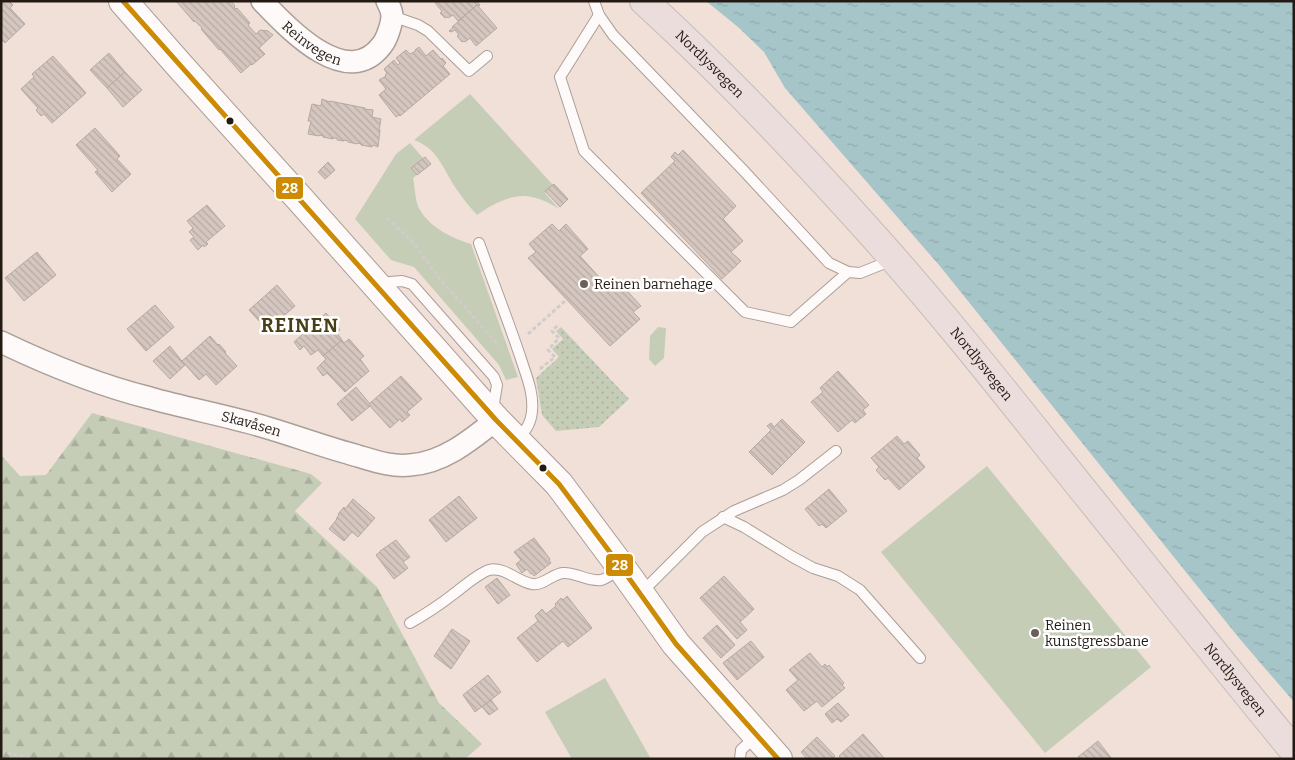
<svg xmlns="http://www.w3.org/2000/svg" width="1295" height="760" font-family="Bitter,serif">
	<defs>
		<pattern id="grass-dots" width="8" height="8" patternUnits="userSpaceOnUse" patternTransform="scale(1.25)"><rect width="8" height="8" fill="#c5cdb7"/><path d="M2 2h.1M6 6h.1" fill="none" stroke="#a9af9c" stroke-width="1.8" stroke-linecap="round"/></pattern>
		<pattern id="forest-firs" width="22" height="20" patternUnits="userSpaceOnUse" patternTransform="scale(1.25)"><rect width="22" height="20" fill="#c5cdb7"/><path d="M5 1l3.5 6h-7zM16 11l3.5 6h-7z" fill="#a9af9c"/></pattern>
		<pattern id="water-ripples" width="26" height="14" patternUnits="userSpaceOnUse" patternTransform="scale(1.25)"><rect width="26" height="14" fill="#a6c5c9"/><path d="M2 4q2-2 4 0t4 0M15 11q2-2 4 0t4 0" fill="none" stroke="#8fa9ac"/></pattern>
		<pattern id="building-back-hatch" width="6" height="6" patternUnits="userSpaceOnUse" patternTransform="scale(1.25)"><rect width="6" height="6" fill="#d5c7c0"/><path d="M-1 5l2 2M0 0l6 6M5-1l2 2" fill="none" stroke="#b7aaa4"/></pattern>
	</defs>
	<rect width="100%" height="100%" fill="#f0e0d8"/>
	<polygon fill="url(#grass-dots)" points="561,327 629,399 599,427 556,431 542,415 536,378 559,357 552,349 563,339 556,331"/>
	<polygon fill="url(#forest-firs)" points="92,413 311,474 322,483 295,511 377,587 439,703 482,744 465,759 1,759 1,455 20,476 46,475"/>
	<g fill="#c5cdb7">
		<path d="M470,94L553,185L545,193L559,209C549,202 537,197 525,196C509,195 489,206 477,215C470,207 463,199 457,190C443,170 439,149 414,140Z"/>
		<path d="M410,143L429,165L413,178C415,187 415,198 418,206C427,226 451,238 471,244L518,377L506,380L499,365L414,267L391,260L355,219L396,154Z"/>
		<polygon points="658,327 666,328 664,358 655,366 649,359 650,336"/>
		<polygon points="987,466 1151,667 1045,753 881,552"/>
		<polygon points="605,678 651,759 572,759 545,712"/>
	</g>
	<polygon fill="url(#water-ripples)" points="706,1 1294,1 1294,702 1239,638 939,265 785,88 764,52 738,27"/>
	<g fill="url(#building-back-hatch)" stroke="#b5aaa3">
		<polygon points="1,1 9,1 13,5 10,8 25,24 5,43 1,39"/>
		<polygon points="176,1 231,1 235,6 234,7 236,9 237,8 250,23 248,25 256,34 260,30 268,31 273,35 259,48 265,54 252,65 251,64 241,73 220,49 219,50 201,29 202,28 195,21 194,22"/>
		<polygon points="437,1 477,1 480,5 478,7 477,5 458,21 453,15 448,18 447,17 445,18 440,13 442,11 435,3"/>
		<polygon points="477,5 497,28 476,46 470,38 465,42 464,41 462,42 457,36 459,35 455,30 451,32 449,31 453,28 452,27"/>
		<polygon points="419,47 426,56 433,50 441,59 442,58 446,63 443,66 450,74 400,116 399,115 396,117 379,95 386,89 379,80 386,76 385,75 387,73 384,69 394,60 398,65 400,63 396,58 406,50 410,54 416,51 415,50"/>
		<polygon points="109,53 125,72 107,88 90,70"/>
		<polygon points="53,56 86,93 52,123 44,114 41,116 36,110 38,108 21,89 34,77 32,74"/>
		<polygon points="125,72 142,90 123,107 107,88"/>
		<polygon points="322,99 330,102 330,101 365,108 365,109 373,110 372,117 381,119 379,130 380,130 378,147 373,145 372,147 361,145 361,144 358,143 357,144 348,142 348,141 344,140 344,141 337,140 337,138 333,138 333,139 323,137 323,136 320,135 319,136 308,134 311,121 308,121 312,104 321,106"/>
		<polygon points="95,128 120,156 117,159 131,174 112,192 95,172 98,170 76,145"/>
		<polygon points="683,150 736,206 723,219 743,241 731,252 741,261 722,279 641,193 675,161 671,157 675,152 678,155"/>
		<polygon points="425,157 431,164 417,175 411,168"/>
		<polygon points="328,162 335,170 325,179 318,172"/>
		<polygon points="554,184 568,199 560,207 545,191"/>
		<polygon points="207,205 225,226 206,242 208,244 204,247 203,245 198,250 190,240 194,237 189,232 193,228 187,221"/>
		<polygon points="552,224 559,231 566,224 588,249 580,256 610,289 618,281 641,306 633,312 640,319 610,346 528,258 536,252 529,244"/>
		<polygon points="37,252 56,275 24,301 5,278"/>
		<polygon points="277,285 295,306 271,327 263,317 259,321 249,310"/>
		<polygon points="155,305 174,327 146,351 127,329"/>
		<polygon points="326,313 340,330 337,333 342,340 323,356 318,350 311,355 304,346 300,350 294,342"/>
		<polygon points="210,336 218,345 219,344 226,352 225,353 237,366 216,385 206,374 199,380 182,361"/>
		<polygon points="349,339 364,356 360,359 369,371 345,392 327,373 323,376 317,368 326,359 323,356 342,340 344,343"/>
		<polygon points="170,346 185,365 170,379 153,361"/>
		<polygon points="838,371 869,405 863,410 866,414 855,423 852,420 838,432 811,402 823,392 820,388"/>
		<polygon points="401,376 422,399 407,412 410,415 402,422 400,419 390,428 369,405 370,403"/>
		<polygon points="356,387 370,404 370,406 352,421 337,404"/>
		<polygon points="782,419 805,442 772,475 749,452 771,430 767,426 771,423 774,427"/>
		<polygon points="897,436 904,444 908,441 920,455 917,458 925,467 899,490 888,478 885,480 876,470 879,467 871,458"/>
		<polygon points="829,489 847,511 826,528 822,524 819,526 805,509"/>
		<polygon points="459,496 477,518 446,542 429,520"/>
		<polygon points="353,499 375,518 358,537 352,532 344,541 329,529 337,519 336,519 339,515 338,514 344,507 345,509"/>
		<polygon points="534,538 550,559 549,560 551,563 534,576 532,573 531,574 527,569 522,573 516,564 521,560 514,552"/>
		<polygon points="396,540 410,557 403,562 408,568 394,579 376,555 380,552 380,551"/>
		<polygon points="724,576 754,609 740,622 747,630 737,639 700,598"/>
		<polygon points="497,578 510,595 498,604 485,587"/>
		<polygon points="567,596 592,628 568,647 563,641 537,662 517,638 538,621 535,616 542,609 546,614 556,606 555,604 561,598 563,600"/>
		<polygon points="717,625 735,645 721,658 703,638"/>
		<polygon points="452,629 470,641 451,669 434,656"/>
		<polygon points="751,641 764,657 737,680 723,663"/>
		<polygon points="810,653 822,667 825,664 827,667 829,665 844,683 842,685 845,688 822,707 817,701 804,711 786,690 798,680 789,670"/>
		<polygon points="488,675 501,692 475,712 463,695"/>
		<polygon points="491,700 498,709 489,715 482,707"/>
		<polygon points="838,703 849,715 841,722 837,719 832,723 825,714"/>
		<polygon points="863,734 885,759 841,759 839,756"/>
		<polygon points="817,737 835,756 832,759 807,759 801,752"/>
		<polygon points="1098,741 1112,759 1080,759 1078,757"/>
	</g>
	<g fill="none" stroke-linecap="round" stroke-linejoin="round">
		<g stroke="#aa9f98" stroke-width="12">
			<g id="lane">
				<polyline points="594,1 599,15 613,35 744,171 829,263 848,272 860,273 880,265 892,259"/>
				<polyline points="599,15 560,77 584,151 745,312 791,322 848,272"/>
				<polyline points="392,16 418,25 428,31 469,71 487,56"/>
				<path d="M479,243C493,282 508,320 521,359C526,375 534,393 532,411C531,424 525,432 516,440"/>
				<polyline points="379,283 402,281 412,284 494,377 497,385 493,409"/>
				<polyline points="723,517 744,527 791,556 813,568 838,576 860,590 920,658"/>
				<polyline points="641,593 702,532 734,511 783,490 799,480 836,451"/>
				<path d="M410,623C424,615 438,606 451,596C462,588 477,574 489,570C504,566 518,582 532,584C543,586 552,574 563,573C576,572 588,582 601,580C607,579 614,572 620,568"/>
				<polyline points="740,759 741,750 756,736"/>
			</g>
		</g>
		<g stroke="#aa9f98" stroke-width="24">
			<g id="street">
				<path id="s1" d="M262,1C288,28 347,92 382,45C387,39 392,23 392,16C392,11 389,5 387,1"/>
				<path id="s2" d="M1,342C49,365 98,385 150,398C189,409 229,416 268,428C298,437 328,448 358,456C375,461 392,467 410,465C443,463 471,440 496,420"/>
			</g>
		</g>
		<g stroke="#aa9f98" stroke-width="30">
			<polyline id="secondary" points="123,1 180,66 299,198 496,420 559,484 621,567 676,644 778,759"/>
		</g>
		<g stroke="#c5bdb9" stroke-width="30">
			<g id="highway">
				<path id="s3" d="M644,1C726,76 803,157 877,240C954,326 1024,417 1096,506C1162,588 1227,670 1294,751"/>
			</g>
		</g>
		<g stroke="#d0ccca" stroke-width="3" stroke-dasharray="4 2.5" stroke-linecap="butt">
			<polyline points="387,218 411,240 440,279 499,346"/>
			<polyline points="528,334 565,301"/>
			<polyline points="540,369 555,357 548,350 559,338 552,331 559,324"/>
			<polyline points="1,751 32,759"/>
		</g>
		<use href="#lane" stroke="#fdfaf9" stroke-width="10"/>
		<use href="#street" stroke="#fdfaf9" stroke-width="21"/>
		<use href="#secondary" stroke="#fdfaf9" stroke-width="28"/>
		<use href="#highway" stroke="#ebdddb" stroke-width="28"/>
		<g stroke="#fff" stroke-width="9">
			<polyline id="bus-1" points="123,1 496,420 559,484 621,567 676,644 778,759"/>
		</g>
		<use href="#bus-1" stroke="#cd8a04" stroke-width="5"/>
	</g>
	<g fill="#231a14" stroke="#fff" stroke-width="2">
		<circle cx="230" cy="121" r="4.5"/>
		<circle cx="543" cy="468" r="4.5"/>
	</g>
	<g fill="#6b5f59" stroke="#fff" stroke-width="2">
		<circle cx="584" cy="284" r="5"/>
		<circle cx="1035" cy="633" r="5"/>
	</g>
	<g text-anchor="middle" stroke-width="5" stroke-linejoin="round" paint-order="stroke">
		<g font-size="14" fill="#231a14" stroke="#fff">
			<text dy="5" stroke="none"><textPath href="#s1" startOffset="66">Reinvegen</textPath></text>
			<text dy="5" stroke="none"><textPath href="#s3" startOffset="91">Nordlysvegen</textPath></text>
			<text dy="5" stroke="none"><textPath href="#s3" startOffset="496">Nordlysvegen</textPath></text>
			<text dy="5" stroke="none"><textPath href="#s2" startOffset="264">Skavåsen</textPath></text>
			<text dy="5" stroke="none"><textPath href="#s3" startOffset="901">Nordlysvegen</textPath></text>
		</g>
		<g font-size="14" fill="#231a14" stroke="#fff" text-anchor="start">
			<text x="594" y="289">Reinen barnehage</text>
			<text x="1045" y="630">Reinen<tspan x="1045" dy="16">kunstgressbane</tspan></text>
		</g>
		<g font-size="19" font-weight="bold" letter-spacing="1" fill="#494017" stroke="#fff">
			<text x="300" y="332">REINEN</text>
		</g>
	</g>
	<g stroke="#fff" stroke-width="2">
		<rect x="275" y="176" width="29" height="24" rx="5" fill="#cd8a04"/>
		<rect x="605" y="553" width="29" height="24" rx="5" fill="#cd8a04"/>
	</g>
	<g font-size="14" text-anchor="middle" font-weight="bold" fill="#fff">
		<text x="290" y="193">28</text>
		<text x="620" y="570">28</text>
	</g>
	<rect width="1295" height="760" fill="none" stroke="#231a14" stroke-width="5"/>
</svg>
